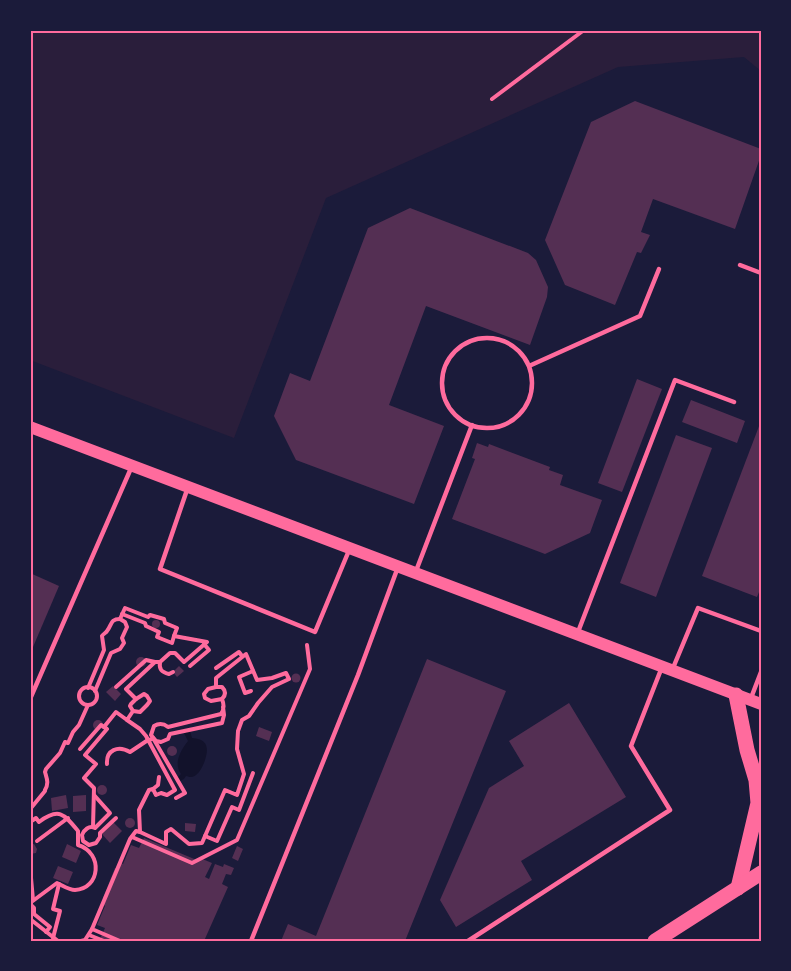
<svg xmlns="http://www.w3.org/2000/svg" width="791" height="971" font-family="'DejaVu Sans',sans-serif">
	<rect width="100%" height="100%" fill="#1b1b3a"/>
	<polygon fill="#2a1e3b" points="30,30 761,30 761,71 744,57 618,67 326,198 234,438 30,360"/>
	<path fill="#12122b" d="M190,731L192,738C209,739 209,749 204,763C202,767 200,772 196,775C192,778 190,777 186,776L184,779L180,781L177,778L181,774C173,763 181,750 188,741L184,733Z"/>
	<g fill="#542f53">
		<polygon points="635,101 761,149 761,155 735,229 653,199 641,232 650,235 641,253 637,252 615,305 565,285 545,240 591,122"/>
		<polygon points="410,208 528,253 536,260 548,287 547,297 530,345 426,306 389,405 444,426 414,504 296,460 274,416 290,373 310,381 368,228"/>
		<polygon points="637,379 662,389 622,492 598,483"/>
		<polygon points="691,400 745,421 737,443 682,422"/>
		<polygon points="761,421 761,587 757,597 702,576"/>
		<polygon points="676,435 712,448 656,597 620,583"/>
		<polygon points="477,443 488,447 489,444 550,467 549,470 563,475 560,485 602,500 590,533 545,554 452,519 475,459 472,458"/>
		<polygon points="30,573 59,586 30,654"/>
		<circle cx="156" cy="624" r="4"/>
		<circle cx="141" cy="662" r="5"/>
		<polygon points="427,659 506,691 405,941 281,941 288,924 316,936"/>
		<polygon points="179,666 184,671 177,677 173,672"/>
		<circle cx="296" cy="678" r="4.5"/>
		<polygon points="113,686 121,694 115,701 106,692"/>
		<polygon points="569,703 626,797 521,861 532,880 456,927 440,900 489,788 524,766 509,741"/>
		<circle cx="98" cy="725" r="5"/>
		<polygon points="259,727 272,732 269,741 256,736"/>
		<circle cx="172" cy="751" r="5"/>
		<circle cx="102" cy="790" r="5"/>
		<polygon points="66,795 68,808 52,811 51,798"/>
		<polygon points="86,795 86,811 73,812 73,796"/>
		<circle cx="130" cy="823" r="5"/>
		<polygon points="113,822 122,831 110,843 101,833"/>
		<polygon points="185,823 196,824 195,832 185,831"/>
		<polygon points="144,838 199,861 200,858 212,863 205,877 209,879 215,864 223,867 224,864 234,868 231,875 226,874 222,884 228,887 204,941 106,941 100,939 105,928 97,925 105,906 104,905 106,899 103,898 115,868 119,869 121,863 123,864 131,845 139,848"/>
		<polygon points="34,844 37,849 36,853 30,854 30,845"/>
		<polygon points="67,844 81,851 76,863 62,857"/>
		<polygon points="237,846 243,849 238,861 232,858"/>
		<polygon points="58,866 73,872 68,884 53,878"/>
	</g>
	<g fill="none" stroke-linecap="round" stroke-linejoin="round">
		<g stroke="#ff6b9d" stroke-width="4">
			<polyline points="492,99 584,30"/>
			<polyline points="122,614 145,623 146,626 159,632 157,637 172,643 174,636"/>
			<path d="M160,662C159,669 161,672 169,674L173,672"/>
			<polyline points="190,666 209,650 204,644"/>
			<polyline points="216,668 239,652 242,656"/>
			<polyline points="116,687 146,660 155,662"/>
			<polyline points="216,687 208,689 204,694 205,698 211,701 222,699"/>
			<circle cx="88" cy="696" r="9"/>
			<path d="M88,688L104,650L102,636C103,634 106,633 107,631C112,625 110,619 120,619"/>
			<polyline points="251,691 245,693 239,677 253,671"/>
			<polyline points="133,711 140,712 147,705 150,701 147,696 144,694 136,699"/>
			<polyline points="127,720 140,729 146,736 175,790 167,795 161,793 156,795 153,789 158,785 159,777"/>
			<polyline points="148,741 153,738 185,793 176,798"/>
			<polyline points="80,749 101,725 104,727"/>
			<path d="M107,764C106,750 118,745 130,752L148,740"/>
			<path d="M45,790C49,783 47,779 45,772L46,769L60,753L65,742L68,743L73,732L79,725L88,705"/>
			<path d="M94,795L110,813L95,828C89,825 84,830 82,835L83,841L89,845L96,843L100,837V833L116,818"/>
			<polyline points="30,812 31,808 45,791"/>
			<path d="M30,822L36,818L39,822C59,807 64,814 78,831V845C104,853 100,889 75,890C69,890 62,885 57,883L30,903"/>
			<polyline points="93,827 94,788 84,778 96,764 85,755 107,729 104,727 116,712 127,720 133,711 130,706 131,704 136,699 126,689 155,662 160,662 170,653 175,653 184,662 207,642 174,636 177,628 165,623 164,619 150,615 148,617 125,608 120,619 125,622 127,627 122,638 124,643 120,649 111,653 95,691"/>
			<path d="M140,832L166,844V832L171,829L189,844L202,843L225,790L237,795L244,774L237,749L238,731L242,720L249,716L258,703L272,687L289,679L286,673L272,678L257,680L246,654L216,678V687H222C226,691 226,695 222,699C224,704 224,710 221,714L168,727C163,723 159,723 154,726L151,735L156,741L161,742L168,739L170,734L222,723L224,715L223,707"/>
			<polyline points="205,836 217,841 232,807 239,810 253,773"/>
			<polyline points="132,837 192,863 237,840 310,669 307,645"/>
			<polyline points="37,841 68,818"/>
			<polyline points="30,867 33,900"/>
			<polyline points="30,904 34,908 34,914 50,927 46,932"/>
			<polyline points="30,919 58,941"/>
			<polyline points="89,935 104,941"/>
			<polyline points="53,938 60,911 53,909 59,884"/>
			<polyline points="81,941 85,940 92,929"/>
			<polyline points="120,941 92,929 130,839 136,831 140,832 139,810 149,790 153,789"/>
		</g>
		<g stroke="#ff6b9d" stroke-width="4.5">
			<polyline points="740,265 761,273"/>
			<circle cx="487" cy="383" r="45"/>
			<polyline points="529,366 640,316 659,269"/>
			<polyline points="188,487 160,569 315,632 350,548"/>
			<polyline points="416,571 472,425"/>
			<polyline points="578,632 675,380 734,402"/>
			<polyline points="673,668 698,608 761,631"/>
			<polyline points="751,698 761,672"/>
			<polyline points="30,699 132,466"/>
			<polyline points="251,941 358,675 398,567"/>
			<polyline points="468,941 670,810 631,746 662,667"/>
		</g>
		<polyline stroke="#ff6b9d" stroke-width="12" points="30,427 761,704"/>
		<g stroke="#ff6b9d" stroke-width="15">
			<polyline points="736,695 747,750 756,780 758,803 738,888"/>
			<polyline points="655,941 761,873"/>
		</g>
	</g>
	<rect width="791" height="971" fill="none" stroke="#1b1b3a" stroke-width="63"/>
	<rect x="32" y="32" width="728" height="908" fill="none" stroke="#ff6b9d" stroke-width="2"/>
</svg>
